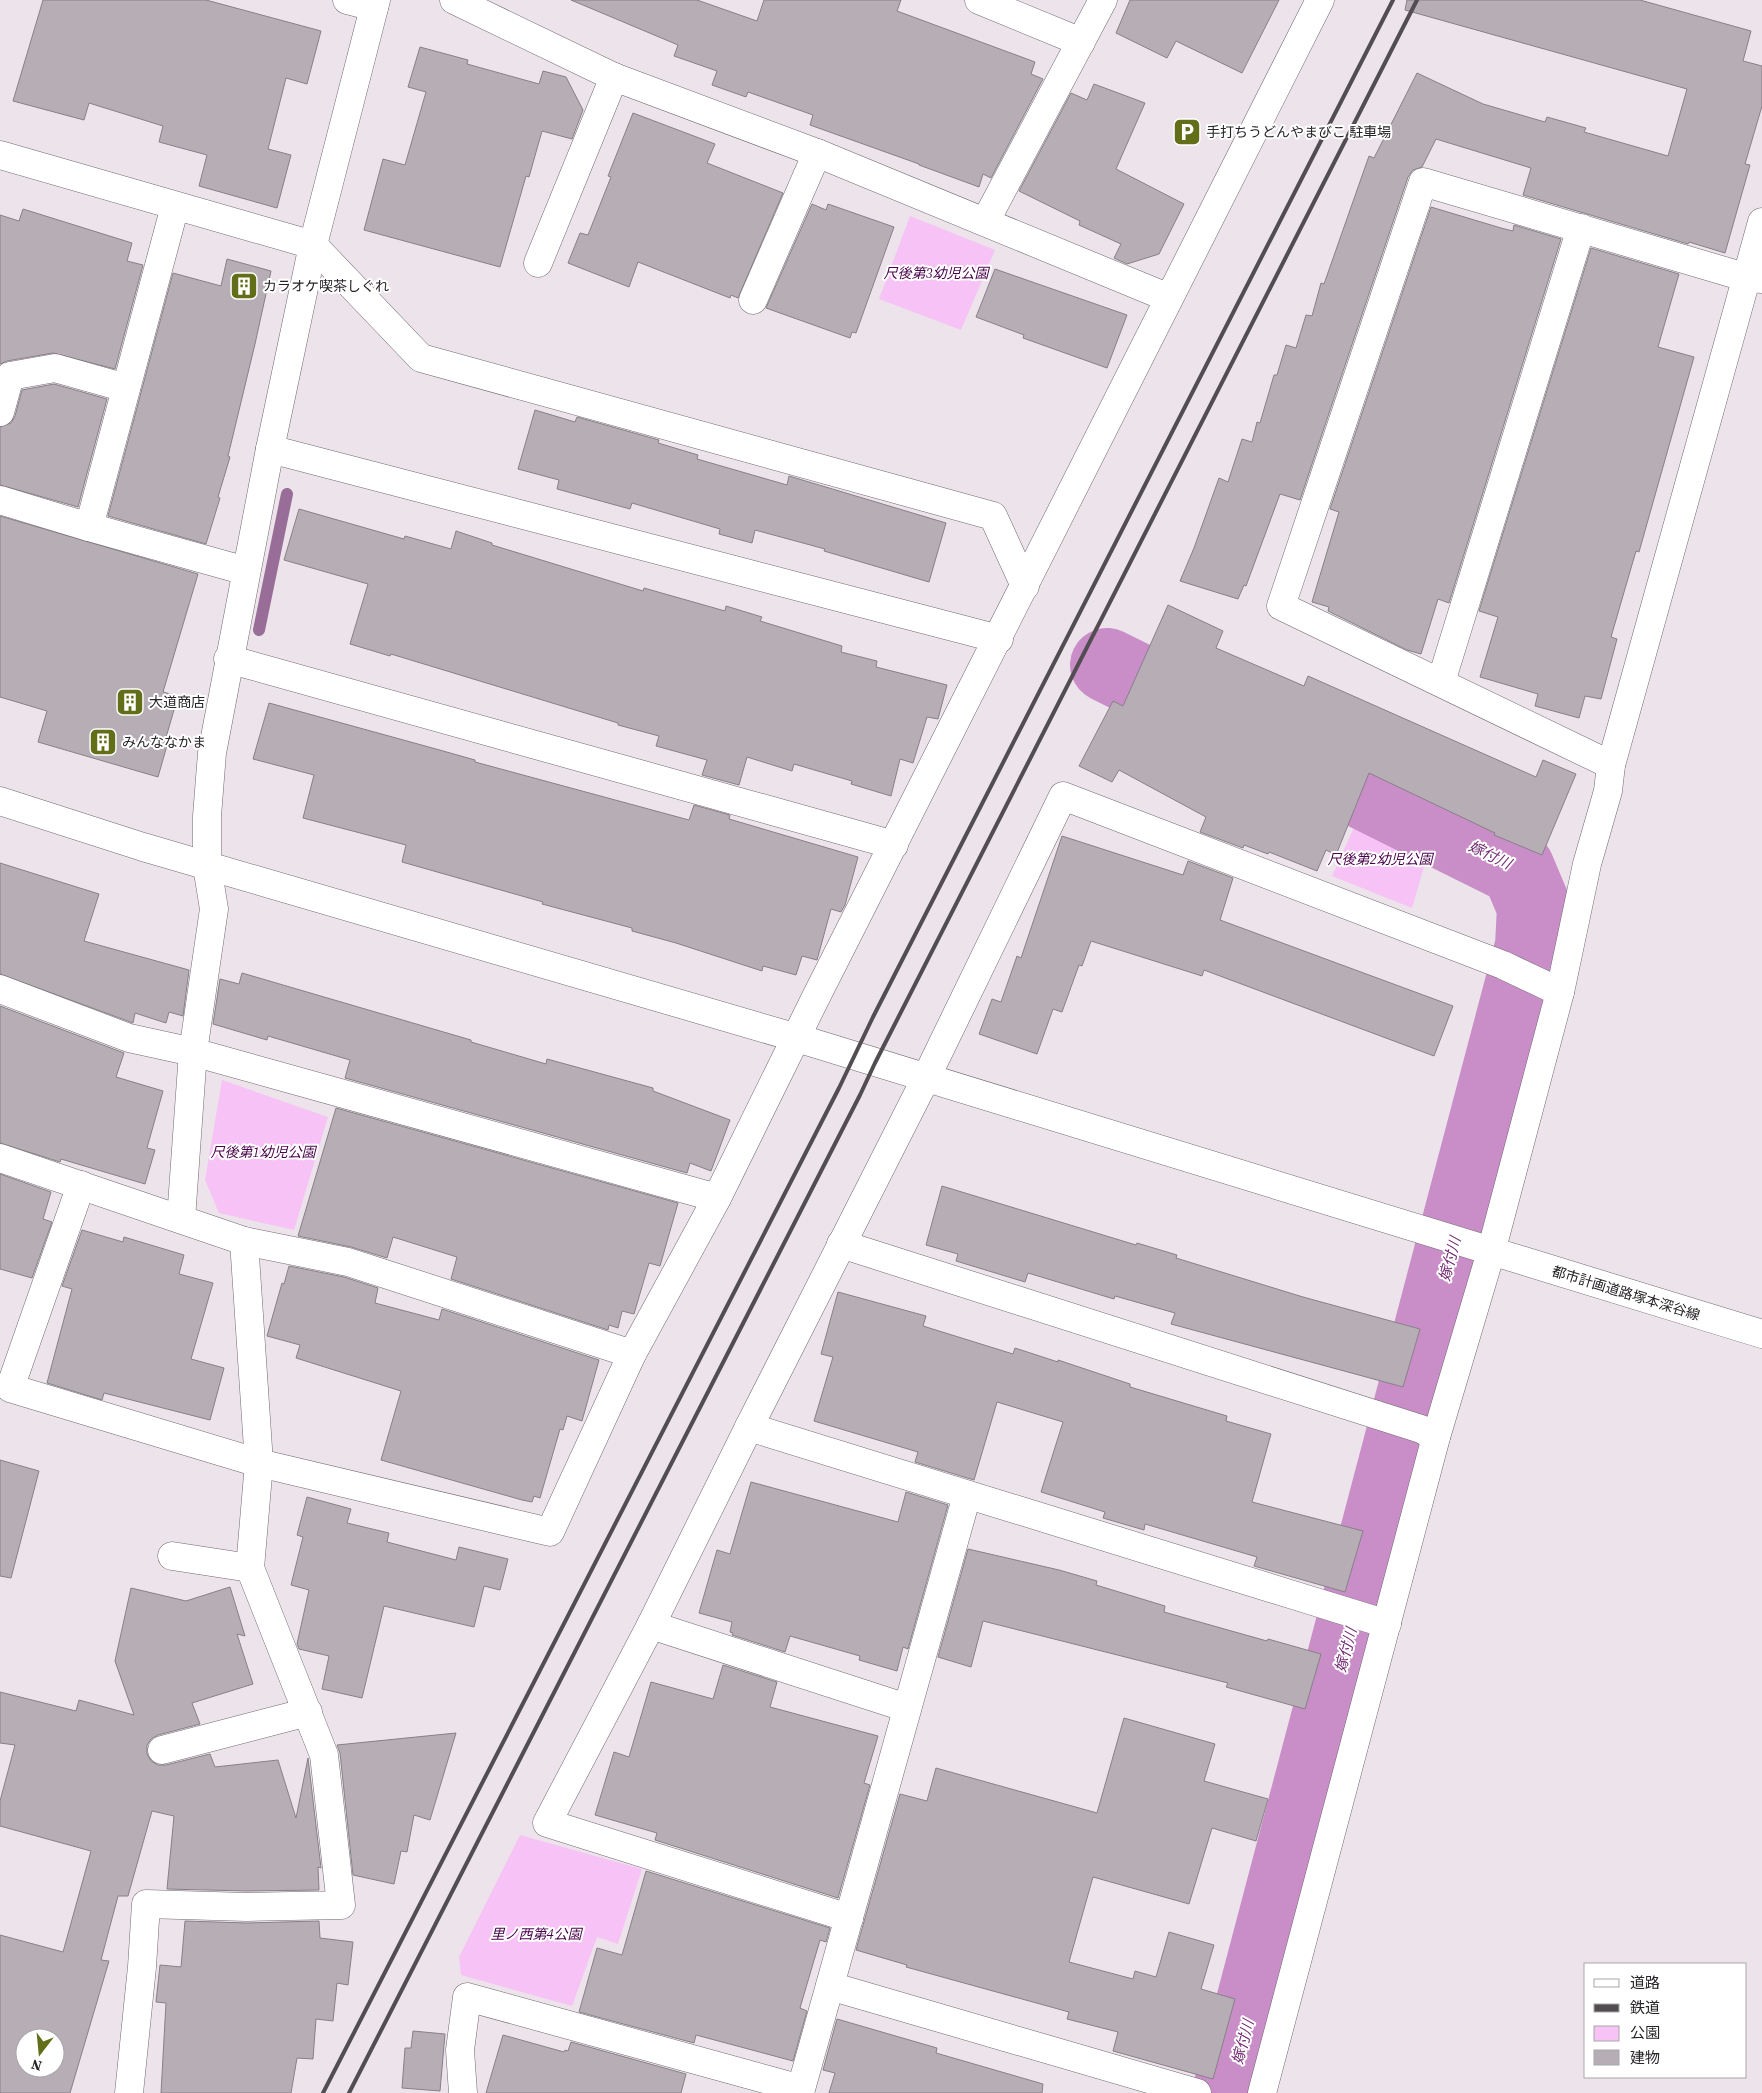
<svg xmlns="http://www.w3.org/2000/svg" width="1762" height="2093" font-family="'Source Serif 4','Noto Sans JP',serif">
	<rect width="100%" height="100%" fill="#ece3eb"/>
	<g fill="#f7c3f6">
		<polygon points="910,216 995,250 961,330 879,299"/>
		<polygon points="1360,814 1430,846 1412,908 1332,876"/>
		<polygon points="222,1080 328,1117 294,1230 219,1213 205,1180"/>
		<polygon points="520,1835 642,1869 618,1944 597,1937 572,2006 461,1975 459,1957"/>
	</g>
	<g fill="none" stroke-linecap="round" stroke-linejoin="round">
		<polyline stroke="#986e98" stroke-width="12" points="259,630 287,494"/>
		<polyline stroke="#c98dc8" stroke-width="74" points="1107,665 1518,869 1534,907 1532,946 1229,2093"/>
	</g>
	<g fill="#b6adb5" stroke="#888088" fill-rule="evenodd">
		<polygon points="43,0 206,0 321,31 307,84 286,78 268,149 291,155 277,208 199,186 207,155 159,142 163,126 89,103 84,120 13,101"/>
		<polygon points="571,0 697,0 757,21 764,0 901,0 897,11 1035,62 1031,74 1043,79 991,178 983,174 979,187 919,165 919,164 810,125 813,115 748,92 746,97 712,85 717,71 674,56 678,45"/>
		<polygon points="1130,0 1279,0 1242,73 1176,41 1167,58 1116,33"/>
		<polygon points="1407,0 1640,0 1751,31 1743,61 1762,66 1762,106 1745,164 1750,165 1725,253 1689,242 1688,244 1523,195 1531,168 1436,139 1422,167 1413,170 1408,177 1300,500 1280,494 1246,586 1244,585 1238,599 1180,581 1194,548 1219,478 1228,482 1242,439 1252,442 1257,422 1260,423 1274,375 1277,375 1286,345 1296,348 1306,315 1312,316 1321,283 1324,284 1369,156 1374,158 1417,73 1483,104 1545,122 1547,117 1586,128 1584,132 1668,156 1687,89 1405,10"/>
		<polygon points="420,47 468,60 467,64 539,84 543,71 566,77 583,110 572,139 542,131 529,177 526,176 500,267 364,230 383,159 405,165 426,92 408,87"/>
		<polygon points="1094,84 1145,103 1116,169 1184,204 1159,254 1127,264 1114,258 1121,244 1079,225 1080,221 1019,191 1071,93 1087,100"/>
		<polygon points="633,113 715,144 707,163 783,193 738,298 731,295 730,298 638,262 629,287 568,263 580,233 588,235 611,177 608,176"/>
		<polygon points="812,204 826,210 828,204 894,227 856,333 852,332 850,338 766,308"/>
		<polygon points="1431,207 1501,228 1513,231 1514,225 1561,239 1449,603 1438,599 1421,654 1407,650 1328,611 1329,607 1312,602 1339,512 1330,509"/>
		<polygon points="23,209 132,243 127,261 143,265 115,369 53,353 7,361 0,364 0,215 19,221"/>
		<polygon points="1591,248 1679,274 1658,347 1694,357 1639,552 1636,551 1611,637 1617,639 1601,699 1585,696 1579,718 1535,706 1538,694 1480,677 1498,617 1479,611"/>
		<polygon points="227,259 271,271 255,344 228,456 230,457 218,497 220,498 206,544 108,516 173,273 221,286"/>
		<polygon points="995,269 1127,315 1107,368 1023,338 1024,335 976,317"/>
		<polygon points="54,384 107,399 78,507 0,485 0,427 11,423 15,416 22,390"/>
		<polygon points="535,410 575,422 577,417 659,440 658,443 698,455 697,459 787,485 789,476 946,523 929,582 824,551 825,549 755,530 752,543 719,534 720,529 632,503 630,509 557,489 559,480 518,469"/>
		<polygon points="299,509 404,539 405,536 451,549 456,531 492,543 492,545 643,591 644,588 725,611 726,606 762,617 760,621 842,646 841,652 877,661 876,667 947,685 938,719 927,717 913,763 900,759 891,796 851,784 852,781 794,764 792,771 747,757 739,785 702,775 707,760 656,746 659,736 618,725 618,723 391,654 390,656 350,644 368,584 284,560"/>
		<polygon points="0,516 198,574 163,692 178,696 165,741 168,742 158,777 38,742 47,711 0,697"/>
		<polygon points="1168,605 1223,631 1216,648 1304,686 1308,676 1536,777 1543,760 1576,774 1542,855 1494,835 1495,833 1369,773 1336,855 1326,850 1317,871 1269,852 1268,854 1244,845 1243,848 1200,832 1206,817 1119,770 1112,782 1079,766 1113,701 1123,706"/>
		<polygon points="269,703 436,749 475,760 475,762 689,820 694,805 730,815 729,819 858,857 845,905 841,912 831,909 817,960 802,956 796,975 763,966 762,971 676,943 632,931 632,928 542,904 543,902 402,862 406,845 303,818 314,775 253,759"/>
		<polygon points="1062,836 1183,875 1188,861 1233,878 1220,920 1453,1006 1434,1056 1204,970 1202,976 1091,941 1082,966 1079,965 1062,1012 1053,1009 1037,1054 979,1034 992,999 1001,1002 1017,956 1021,958"/>
		<polygon points="0,863 99,894 84,941 189,970 183,1016 169,1012 166,1023 135,1013 133,1023 0,974"/>
		<polygon points="242,973 471,1040 471,1042 546,1064 547,1059 653,1088 653,1091 730,1120 711,1171 690,1163 687,1173 345,1078 350,1060 268,1036 267,1040 213,1024 220,979 239,984"/>
		<polygon points="0,1006 124,1053 116,1077 163,1091 147,1148 155,1150 145,1184 61,1159 60,1162 0,1143"/>
		<polygon points="336,1108 678,1203 660,1266 649,1263 634,1314 622,1311 618,1328 609,1325 608,1330 451,1279 457,1257 393,1237 387,1258 351,1247 298,1236"/>
		<polygon points="0,1174 51,1192 43,1219 52,1222 32,1278 0,1269"/>
		<polygon points="942,1186 1136,1245 1137,1243 1177,1255 1176,1258 1303,1297 1420,1329 1403,1387 1171,1324 1175,1313 1115,1296 1114,1299 1028,1273 1025,1282 956,1261 958,1254 926,1245"/>
		<polygon points="82,1230 123,1242 124,1237 184,1255 179,1274 213,1283 191,1359 224,1368 210,1420 104,1393 102,1400 47,1383 72,1289 62,1286"/>
		<polygon points="289,1266 344,1277 378,1288 375,1303 439,1320 442,1309 599,1360 582,1421 567,1416 563,1430 560,1429 540,1498 534,1496 532,1502 522,1500 381,1460 401,1391 296,1358 300,1345 267,1336 282,1283 284,1284"/>
		<polygon points="838,1292 926,1316 923,1326 1013,1354 1015,1348 1058,1362 1058,1360 1130,1384 1130,1387 1227,1416 1226,1421 1271,1434 1252,1502 1363,1531 1345,1592 1254,1566 1257,1557 1145,1524 1144,1530 1103,1518 1105,1512 1041,1492 1063,1422 997,1402 974,1480 915,1462 918,1452 814,1421 833,1357 821,1354"/>
		<polygon points="0,1460 39,1471 11,1578 0,1576"/>
		<polygon points="751,1482 898,1522 906,1492 948,1505 908,1649 903,1647 897,1671 859,1660 860,1656 790,1636 785,1652 732,1635 733,1633 730,1632 732,1622 699,1613 717,1550 730,1554"/>
		<polygon points="307,1497 351,1509 347,1523 389,1533 387,1542 456,1560 459,1547 508,1559 500,1590 484,1586 474,1627 384,1606 362,1698 322,1689 329,1656 299,1649 297,1644 309,1590 291,1585 303,1537 297,1535"/>
		<polygon points="968,1549 1059,1570 1097,1581 1096,1585 1165,1606 1164,1612 1267,1641 1268,1639 1321,1654 1305,1709 1226,1687 1228,1683 983,1621 971,1667 938,1657"/>
		<path d="M230,1587L245,1636L237,1634L253,1684L192,1703L200,1724L158,1735L151,1739L147,1745V1754L151,1761L158,1765H166L210,1754L215,1767L278,1760L296,1818L308,1758L321,1868L318,1867L319,1890L247,1891L167,1889L174,1816L152,1811L128,1896H118L101,1960L109,1961L70,2093H0V1935L63,1952L91,1851L0,1826V1801L15,1745L0,1743V1692L76,1711L79,1700L134,1715L115,1661L131,1588L186,1601ZM25,2038H55V2068H25Z"/>
		<polygon points="723,1665 777,1682 770,1707 878,1736 864,1783 870,1785 838,1898 655,1840 657,1833 595,1815 614,1752 629,1757 651,1682 713,1699"/>
		<polygon points="1124,1718 1215,1744 1204,1781 1268,1799 1256,1841 1212,1828 1189,1904 1093,1877 1069,1962 1133,1979 1135,1971 1156,1977 1169,1932 1214,1945 1201,1989 1235,1999 1213,2079 1113,2051 1118,2032 1067,2019 1069,2012 906,1967 907,1965 856,1950 900,1794 927,1801 936,1768 1097,1813"/>
		<polygon points="456,1733 430,1820 414,1815 407,1852 401,1851 394,1884 353,1875 340,1753 337,1745"/>
		<polygon points="646,1871 830,1928 826,1942 820,1940 800,2008 807,2011 793,2061 696,2035 694,2043 579,2012 597,1948 622,1955"/>
		<polygon points="185,1921 247,1923 319,1921 320,1938 353,1942 348,1985 337,1983 333,2021 316,2019 313,2059 297,2058 291,2093 161,2093 166,2003 156,2002 160,1965 181,1967"/>
		<polygon points="837,2019 937,2048 936,2053 1043,2084 1042,2093 829,2093 835,2073 823,2070"/>
		<polygon points="413,2031 445,2034 440,2091 402,2088 405,2048 411,2048"/>
		<polygon points="503,2035 564,2052 565,2050 568,2051 571,2042 686,2074 681,2093 486,2093"/>
	</g>
	<g fill="none" stroke-linecap="round" stroke-linejoin="round">
		<g stroke="#716a71" stroke-width="29">
			<g id="street">
				<polyline points="347,0 374,7"/>
				<polyline points="454,0 614,77 817,153 1169,298"/>
				<polyline points="979,0 1081,42"/>
				<polyline points="0,155 313,245 421,358 993,516 1025,586"/>
				<polyline points="175,206 89,527 246,571"/>
				<polyline points="985,222 1103,0"/>
				<polyline points="538,263 614,77"/>
				<polyline points="753,300 817,153"/>
				<polyline points="0,412 10,376 55,368 126,388"/>
				<polyline points="270,449 999,639"/>
				<polyline points="0,500 89,527"/>
				<polyline points="228,659 894,845"/>
				<polyline points="1441,682 1581,228"/>
				<polyline points="1611,765 1281,606 1423,182 1748,278 1762,279"/>
				<polyline points="0,989 129,1038 193,1052 717,1198"/>
				<polyline points="0,1158 244,1241 348,1262 632,1354"/>
				<polyline points="81,1185 10,1388 259,1463 550,1532 632,1354 717,1198 815,999 1320,0"/>
				<polyline points="181,1219 193,1052 214,909 207,866 207,816 212,753 270,449 313,245 376,0"/>
				<polyline points="841,1244 1421,1429 1436,1437"/>
				<polyline points="749,1427 1387,1624"/>
				<polyline points="172,1556 250,1568"/>
				<polyline points="651,1625 907,1708"/>
				<polyline points="162,1750 308,1712"/>
				<polyline points="849,1918 547,1823 651,1625 749,1427 926,1078 1063,796 1503,965 1560,992"/>
				<polyline points="830,1986 1197,2093"/>
				<polyline points="129,2093 142,1967 146,1904 247,1907 341,1905 324,1755 250,1568 259,1463 244,1241"/>
				<polyline points="463,2093 460,2050 467,1997 801,2089 967,1495"/>
				<polyline points="1262,2093 1436,1437 1491,1252 1560,992 1587,864 1608,791 1611,765 1762,222"/>
			</g>
		</g>
		<g stroke="#716a71" stroke-width="29">
			<polyline id="secondary" points="0,801 143,847 797,1038 1762,1334"/>
		</g>
		<use href="#street" stroke="#fff" stroke-width="28"/>
		<use href="#secondary" stroke="#fff" stroke-width="28"/>
		<g stroke="#514d51" stroke-width="4">
			<polyline points="323,2093 839,1088 873,1017 1393,0"/>
			<polyline points="349,2093 860,1095 875,1063 1417,0"/>
		</g>
	</g>
	<defs>
		<g id="parking-square" transform="scale(1.4375)"><rect x="-9" y="-9" width="18" height="18" rx="4" fill="#636f18" stroke="#fff"/><path d="M-3.5-5.5H1a3.5 3.5 0 0 1 0 7H-1V5.5H-3.5ZM-1-3.4V-.6H.8a1.4 1.4 0 0 0 0-2.8Z" fill="#fff"/></g>
		<g id="building-square" transform="scale(1.4375)"><rect x="-9" y="-9" width="18" height="18" rx="4" fill="#636f18" stroke="#fff"/><path d="M-4-6H4V6H1V3H-1V6H-4ZM-2.5-4.3h1.7v1.8h-1.7ZM.8-4.3h1.7v1.8H.8ZM-2.5-1h1.7V.8h-1.7ZM.8-1h1.7V.8H.8Z" fill="#fff"/></g>
	</defs>
	<g fill-rule="evenodd">
		<use href="#parking-square" x="1187" y="132"/>
		<use href="#building-square" x="244" y="286"/>
		<use href="#building-square" x="130" y="702"/>
		<use href="#building-square" x="103" y="742"/>
	</g>
	<g text-anchor="middle" stroke-width="4" stroke-linejoin="round" paint-order="stroke">
		<g font-size="14" fill="#272427" stroke="#fff" text-anchor="start">
			<text x="1206" y="137">手打ちうどんやまびこ 駐車場</text>
			<text x="263" y="291">カラオケ喫茶しぐれ</text>
			<text x="149" y="707">大道商店</text>
			<text x="122" y="747">みんななかま</text>
		</g>
		<g font-size="14" font-style="italic" fill="#49004b" stroke="#fff">
			<text x="936" y="278">尺後第3幼児公園</text>
			<text x="1380" y="864">尺後第2幼児公園</text>
			<text x="263" y="1157">尺後第1幼児公園</text>
			<text x="536" y="1939">里ノ西第4公園</text>
		</g>
		<g font-size="14" fill="#272427" stroke="#fff">
			<text transform="translate(1626 1293) rotate(17)" y="5">都市計画道路塚本深谷線</text>
		</g>
		<g font-size="15" font-style="italic" fill="#732c74" stroke="#fff">
			<text transform="translate(1490 855) rotate(26)" y="5">嫁付川</text>
			<text transform="translate(1450 1259) rotate(-75)" y="5">嫁付川</text>
			<text transform="translate(1346 1650) rotate(-75)" y="5">嫁付川</text>
			<text transform="translate(1243 2042) rotate(-75)" y="5">嫁付川</text>
		</g>
	</g>
	<rect x="1584" y="1963" width="162" height="115" fill="#ffffff" stroke="#a9a7a9"/>
	<rect x="1594" y="1979" width="25" height="8" fill="#ffffff" stroke="#a9a7a9"/>
	<text x="1630" y="1988" font-size="15" fill="#272427">道路</text>
	<rect x="1594" y="2004" width="25" height="8" fill="#514d51" stroke="#a9a7a9"/>
	<text x="1630" y="2013" font-size="15" fill="#272427">鉄道</text>
	<rect x="1594" y="2026" width="25" height="15" fill="#f7c3f6" stroke="#a9a7a9"/>
	<text x="1630" y="2038" font-size="15" fill="#272427">公園</text>
	<rect x="1594" y="2050" width="25" height="15" fill="#b6adb5" stroke="#a9a7a9"/>
	<text x="1630" y="2063" font-size="15" fill="#272427">建物</text>
	<g transform="translate(40 2053) rotate(196)"><circle r="24" fill="#ffffff" stroke="#a9a7a9"/>
	<path d="M0-4L9 19L0 12L-9 19Z" fill="#636f18"/>
	<text y="-8" font-size="14" font-weight="bold" text-anchor="middle" fill="#272427">N</text>
	</g>
</svg>
